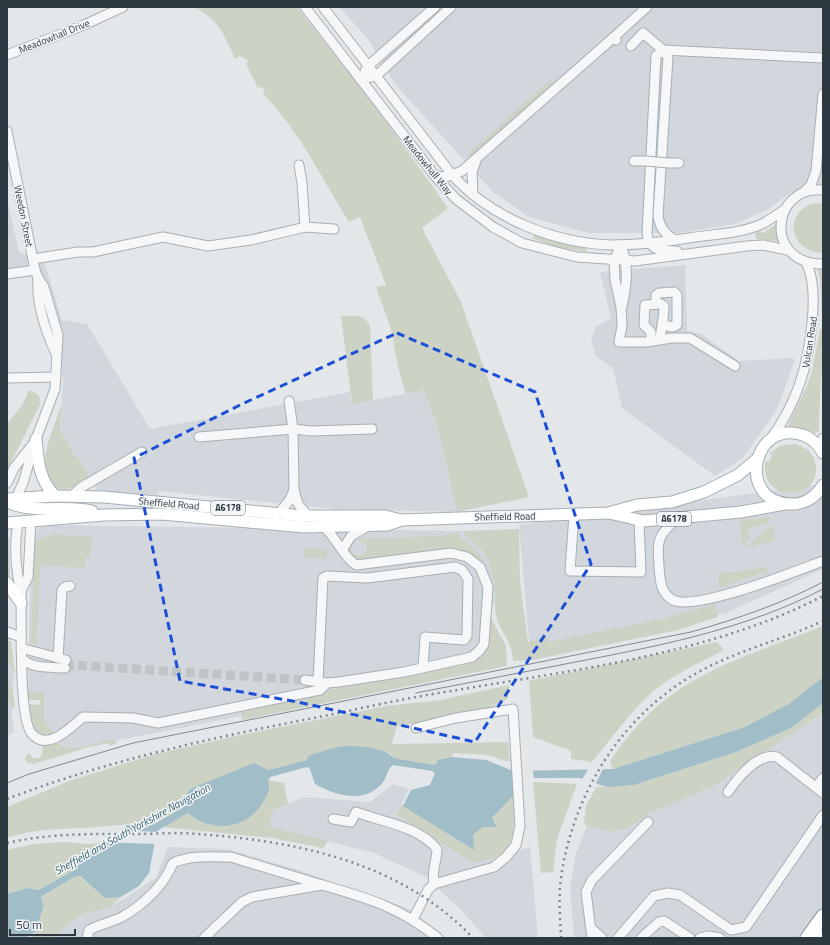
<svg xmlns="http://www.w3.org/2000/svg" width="830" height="945" font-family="'Titillium Web',sans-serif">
	<rect width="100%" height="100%" fill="#e3e7ea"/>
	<g fill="#d1d7dc">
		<polygon points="339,7 823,7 823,191 794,190 767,210 735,224 678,233 588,233 529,217 492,191 395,84 368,39"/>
		<polygon points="7,200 19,252 45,264 62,320 87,324 150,429 350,392 352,404 424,390 439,432 457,512 335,509 159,491 159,495 98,491 77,456 74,456 60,430 63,377 35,270 7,273"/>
		<polygon points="685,265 687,331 701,334 739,361 792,358 795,360 776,411 742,459 715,476 622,408 613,368 596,356 591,341 596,327 611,318 600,272"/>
		<polygon points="823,484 823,569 726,613 530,654 519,525"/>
		<polygon points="44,525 463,531 465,537 474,541 487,558 493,572 494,605 490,605 487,640 473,661 468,663 240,709 241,716 125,739 96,743 79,748 60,746 56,732 49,729 44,719 45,692 28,691 31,540 34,532"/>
		<polygon points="7,624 14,672 12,716 14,732 7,736"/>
		<polygon points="823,713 823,938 574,938 570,886 576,853 587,826 610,832 628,828 651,813 714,786"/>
		<polygon points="393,784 409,789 396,815 473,863 530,847 538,938 486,938 462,911 426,877 374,853 270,827 272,810 305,797 370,802"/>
		<polygon points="168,847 227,849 295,869 409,909 446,938 54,938 69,923 85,913 109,908 156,878"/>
	</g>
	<g fill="#ccd3c5">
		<path d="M194,7H297L373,103L448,208L422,228L461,302L529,497L457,512L439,432L424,390L406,394L398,367L391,329L376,287L386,285L360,217L349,222C322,179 299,130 263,94L265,91L261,87L258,88L246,64L248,61L240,56L235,59C224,34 219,20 194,7Z"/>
		<polygon points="550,80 554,85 470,160 469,153"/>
		<path d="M816,203L823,204V253H821C788,250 783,210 816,203Z"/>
		<polygon points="777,223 776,229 779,241 756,239 755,232 760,231 763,233"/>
		<polygon points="534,235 587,247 586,252 553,246 532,238"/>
		<polygon points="817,267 823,268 823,311 822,311 820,280"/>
		<path d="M341,316C354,316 363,314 370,325L373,400L352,404Z"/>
		<path d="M820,329H823C823,363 819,397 819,431L812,435L786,429L807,386L812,371Z"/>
		<path d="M29,390C36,393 42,396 40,405L7,470V424L23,404Z"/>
		<path d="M61,405L60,430L74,455L77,456L90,478C75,487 55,500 47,475C45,469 44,463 45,456C48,439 56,422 61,405Z"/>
		<path d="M793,444C804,446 812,450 815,462C825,500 761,507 765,463L767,461L769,462L772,455L770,453L780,446Z"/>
		<polygon points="771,517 771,519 765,525 748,528 750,538 742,546 740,521"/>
		<polygon points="772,524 775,541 746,547"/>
		<path d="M519,529L520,580L528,642L548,637L549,642L662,619L715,604L718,617L678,630L533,660L513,661C513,644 502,634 497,619C494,608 495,599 494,588C493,566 485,547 465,537L463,531Z"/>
		<path d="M458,532C461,540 465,541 471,546C482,554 486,565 489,577L473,556L358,561L354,560L347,551L348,544L351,546C351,560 371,557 366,544L356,539L443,536Z"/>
		<polygon points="53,534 92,537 90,557 85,557 85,568 41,565 36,645 31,643 35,540"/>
		<polygon points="7,537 9,537 10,579 7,576"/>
		<polygon points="305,548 327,549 327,559 304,558"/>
		<polygon points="765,567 767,568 767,579 764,572 719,588 718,574"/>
		<polygon points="489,608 492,620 506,646 507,666 242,720 240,709 473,661 477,658"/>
		<path d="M823,626V677L790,703L745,727L613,769L610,761C628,734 650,709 677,691C721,661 774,646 823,626Z"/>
		<polygon points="7,641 11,641 15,674 7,661"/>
		<path d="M717,642L724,650C697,664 667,677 646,698C626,718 610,740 592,762L571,759V751L533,737L529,681Z"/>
		<polygon points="7,678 12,688 15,707 11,709 12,705 7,696"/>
		<path d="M509,685L508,698C479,718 432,720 397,726L392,744L508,742L510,761H505L487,755L453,753L452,757L437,760L438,763L434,765L394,758L391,754L376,749L339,747L307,760L267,770L261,766L186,804L185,807L153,825L149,824L145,820L135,823C119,825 102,827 86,828C59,829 33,829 7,838V807L69,781L155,754L245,734L387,706L440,700Z"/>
		<path d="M28,691L45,692L44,719L49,728L57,734C31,737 30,726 29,704L40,705V700H28Z"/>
		<polygon points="823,703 823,713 714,786 651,813 628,828 610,832 587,826 584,823 586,806 596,787 634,785 736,752 791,728"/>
		<polygon points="109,740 116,740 117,743 110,746 109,743 89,747 33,764 26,762 25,758 29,753 33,758 40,758 43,752 42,746 59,743 60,746 79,748"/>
		<polygon points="268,780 284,783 288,804 272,810 270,827 328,841 323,848 272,838 162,827 188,813"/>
		<polygon points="533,782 577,784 557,839 553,872 541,873"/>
		<path d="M513,796C514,811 518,847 500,855C492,859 482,861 473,863L396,815L402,804L474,850L472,835L483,827L497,826L492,818Z"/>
		<polygon points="64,842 89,844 103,843 77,857 72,864 74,867 74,870 39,890 27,888 7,894 7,850 33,844"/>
		<polygon points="76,876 79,876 105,898 121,897 109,908 85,913 69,923 54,938 33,938 44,906 41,899 42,896"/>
	</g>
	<path fill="#a1bdc7" d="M823,677V703L791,728L768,738L736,752L634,785L607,787L579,778H531L513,792V796L492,818L497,827H483L473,835L474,850L403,806L411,790L430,785L435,773L432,771L393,765C388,768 387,775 384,781C366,805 336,796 315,784L310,769L307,767L270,777C267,782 269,784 269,789C268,795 262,804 259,808C241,831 208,831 188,813L157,831L149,873L139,886L121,897L105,898L80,876H76L42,896L41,899L44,906L35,932L25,938H7V894L27,888L39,890L74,870V867L72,864L74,860L103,843L127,825H134L145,820L149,824L153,825L184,807L186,804L184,800L190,789L254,763L268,770L307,760L308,756C318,753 328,749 338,747C351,744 386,747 394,758L434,765L437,763V760L452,757L486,760L513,771L613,769L745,727L790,703Z"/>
	<g fill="#e3e7ea">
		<polygon points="604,767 595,785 581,781 589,768"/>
		<polygon points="514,769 533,769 534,780 516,793"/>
		<polygon points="117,830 158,832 156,844 100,842"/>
	</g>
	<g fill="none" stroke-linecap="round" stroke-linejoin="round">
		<polyline stroke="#bec4c8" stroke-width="9" stroke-dasharray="9 4.5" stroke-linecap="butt" points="65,668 73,665 305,680"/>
		<g stroke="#a8afb4" stroke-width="11">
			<g id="minor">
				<polyline points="305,7 435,176 456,199 493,227 522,243 577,257 635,261 747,246 763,245 787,250"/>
				<path d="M323,7L453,176C492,218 553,243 611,245C637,245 664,242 689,238C714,234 741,234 764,223C771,219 778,214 784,210"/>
				<polyline points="614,37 647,7"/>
				<path d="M631,46L643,33L663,50L668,57L658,216C660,228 665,234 675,240"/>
				<polyline points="7,55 84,25 123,7"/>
				<polyline points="365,71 368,66 435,7"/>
				<polyline points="360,79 376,76 451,7"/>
				<polyline points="7,131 35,270 38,278 44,287 58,335 55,389 36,439 23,483 16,498"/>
				<polyline points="634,161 646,161"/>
				<polyline points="669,163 679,163"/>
				<polyline points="299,165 302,183 305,227"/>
				<polyline points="435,176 446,177 462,171 614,37 616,40"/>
				<path d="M823,190C771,185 763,264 823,264"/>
				<polyline points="804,192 811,185 816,171 823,94"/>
				<polyline points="473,195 472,172 476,161"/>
				<polyline points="621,245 614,261 615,280 621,307 622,326 619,342 646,342 672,338 690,338 735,366"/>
				<path d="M621,245C629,266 627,284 622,306"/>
				<path d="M677,251C661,250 650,252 647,234L656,56L663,50L823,58"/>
				<polyline points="33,259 78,252 93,252 163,237 208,246 251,240 305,227 334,229"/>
				<polyline points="7,274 35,270"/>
				<path d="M38,278C36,302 46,332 56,354"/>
				<polyline points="656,304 656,295 659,293 674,292 677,295 677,325 673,327 663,325"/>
				<path d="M651,341V332L644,325L645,305L661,304L664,306C664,318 661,328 660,340"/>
				<polyline points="7,378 56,377"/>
				<polyline points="289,401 293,429 294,490"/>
				<polyline points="199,437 293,429 311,431 372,429"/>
				<path d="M770,440C797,403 808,367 812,322C814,303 815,280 806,262"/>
				<polyline points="821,449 823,438"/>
				<polyline points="7,483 14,468 33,444"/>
				<polyline points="72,496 80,488 142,452"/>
				<polyline points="278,514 289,501 294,490 298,504 308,516"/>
				<polyline points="574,514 570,571 641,572 639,521"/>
				<path d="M677,519C657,535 657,542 659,566C660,579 660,591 671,599C691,614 798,570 823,561"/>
				<path d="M18,522C15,540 15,560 18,577C18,582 21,587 21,592C22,618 18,719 32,734C48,752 71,727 83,717L133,718L158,723L320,690L327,683"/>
				<polyline points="343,549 351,536 368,526"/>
				<polyline points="21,591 28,577 31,521"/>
				<polyline points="7,632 21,637"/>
				<polyline points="21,648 66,660"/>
				<polyline points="58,658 62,590 65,587 70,586"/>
				<path d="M22,659C33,669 51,667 65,668"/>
				<path d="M305,680L327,683L339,682L404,672L472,657L480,650L484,644L488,587L480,567L467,557L451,553L356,565C343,557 336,537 324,527"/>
				<polyline points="318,682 323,578 327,576 367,578 455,567 462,570 468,579 467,636 464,640 425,637 423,668"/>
				<polyline points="816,787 823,778"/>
				<path d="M728,792C737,779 758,752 777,757L823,793"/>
				<path d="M333,819L351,822L356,812C382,822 418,826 437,849C437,861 431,872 434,884"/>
				<polyline points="413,919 428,890 434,884 494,867 506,857 516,845 520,826 513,709 456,718 416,728"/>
				<polyline points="591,928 602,938"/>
				<path d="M87,938L89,930C100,924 112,922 122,917C144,904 163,887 173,863C191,855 211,857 231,857C260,866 290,875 319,884C367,898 398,906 438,938"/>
				<polyline points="204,938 242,902 252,897 322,885"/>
				<polyline points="592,938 586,892 592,880 648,822"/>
				<polyline points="618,938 654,896 668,893 680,895 731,930 746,927 823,815"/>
				<polyline points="641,938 659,922 664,921 690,938"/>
				<polyline points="700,938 709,936 720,938"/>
			</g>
		</g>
		<g stroke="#a3afb5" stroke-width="13">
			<g id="major">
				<path d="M36,439C38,461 39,480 55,496"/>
				<path d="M823,453C819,445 811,438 803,435C752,418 736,502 790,504C804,505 816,497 823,485"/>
				<polyline points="7,499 55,496 104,497 302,516 385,516 402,520 608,513 637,505 672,502 704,492 738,475 757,459"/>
				<path d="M7,502C37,515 63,504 92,511"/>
				<polyline points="609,513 643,521 741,512 785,504"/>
				<polyline points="7,523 104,515 162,514 304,527 387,525 402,520"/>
				<polyline points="7,583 21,603"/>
			</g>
		</g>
		<g stroke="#8b989f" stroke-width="15">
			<g id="highway">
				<polyline points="807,938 823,916"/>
				<polyline points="822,938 823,936"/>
			</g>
		</g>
		<use href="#minor" stroke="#f5f7f8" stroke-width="9"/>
		<use href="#major" stroke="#fff" stroke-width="11"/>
		<use href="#highway" stroke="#fff" stroke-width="13"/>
		<g stroke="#7e8b92" stroke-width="1">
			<path d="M416,693C472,682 529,671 586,660C668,644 748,628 823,589"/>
			<path d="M7,783L29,774L133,743L691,632C737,619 781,604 823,582"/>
		</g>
		<g stroke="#7e8b92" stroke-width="2.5" stroke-dasharray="2 4" stroke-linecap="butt">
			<path d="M7,799C106,761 210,738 314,718C359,709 405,698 451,691C574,670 711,654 823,596"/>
			<path d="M7,843C50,833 92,834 136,834C156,834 177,832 197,834C297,841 401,862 473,938"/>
			<path d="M561,938C560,916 558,893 562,871C577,783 630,705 710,666C747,648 786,638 823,621"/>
		</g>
		<g stroke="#a8afb4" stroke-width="11" stroke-linecap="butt">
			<polyline id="minor-bridge" points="646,161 669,163"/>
		</g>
		<use href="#minor-bridge" stroke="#f5f7f8" stroke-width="9"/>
	</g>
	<path fill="none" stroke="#1d4ed8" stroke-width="3" stroke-dasharray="8 5" stroke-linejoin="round" d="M397,333L535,392L591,564L475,742L298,702L180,681L134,458L242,404Z"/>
	<g text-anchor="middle" stroke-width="3" stroke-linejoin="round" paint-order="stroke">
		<g fill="#f3f6f7" stroke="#687278" stroke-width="1">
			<rect x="211" y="501" width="34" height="14" rx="3"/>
			<rect x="657" y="512" width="34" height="14" rx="3"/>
		</g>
		<g font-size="9" font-weight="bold" fill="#2c3941">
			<text x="228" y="511">A6178</text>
			<text x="674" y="522">A6178</text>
		</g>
		<g font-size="10" fill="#2c3941" stroke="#f3f6f7">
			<text transform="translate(54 36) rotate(-22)" y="4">Meadowhall Drive</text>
			<text transform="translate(428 165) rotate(51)" y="4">Meadowhall Way</text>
			<text transform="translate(24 216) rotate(79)" y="4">Weedon Street</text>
			<text transform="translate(809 342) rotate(-81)" y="4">Vulcan Road</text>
			<text transform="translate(169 503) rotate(5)" y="4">Sheffield Road</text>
			<text transform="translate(505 516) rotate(-1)" y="4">Sheffield Road</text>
		</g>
		<g font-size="11" font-style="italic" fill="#396172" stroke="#f3f6f7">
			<text transform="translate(132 829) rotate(-29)" y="4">Sheffield and South Yorkshire Navigation</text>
		</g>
	</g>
	<rect width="830" height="945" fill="none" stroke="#2c3941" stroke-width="16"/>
	<path d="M10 929v6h65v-6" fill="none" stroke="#2c3941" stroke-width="2"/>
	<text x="16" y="929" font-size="12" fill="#2c3941" stroke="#f3f6f7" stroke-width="3" paint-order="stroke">50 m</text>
</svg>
